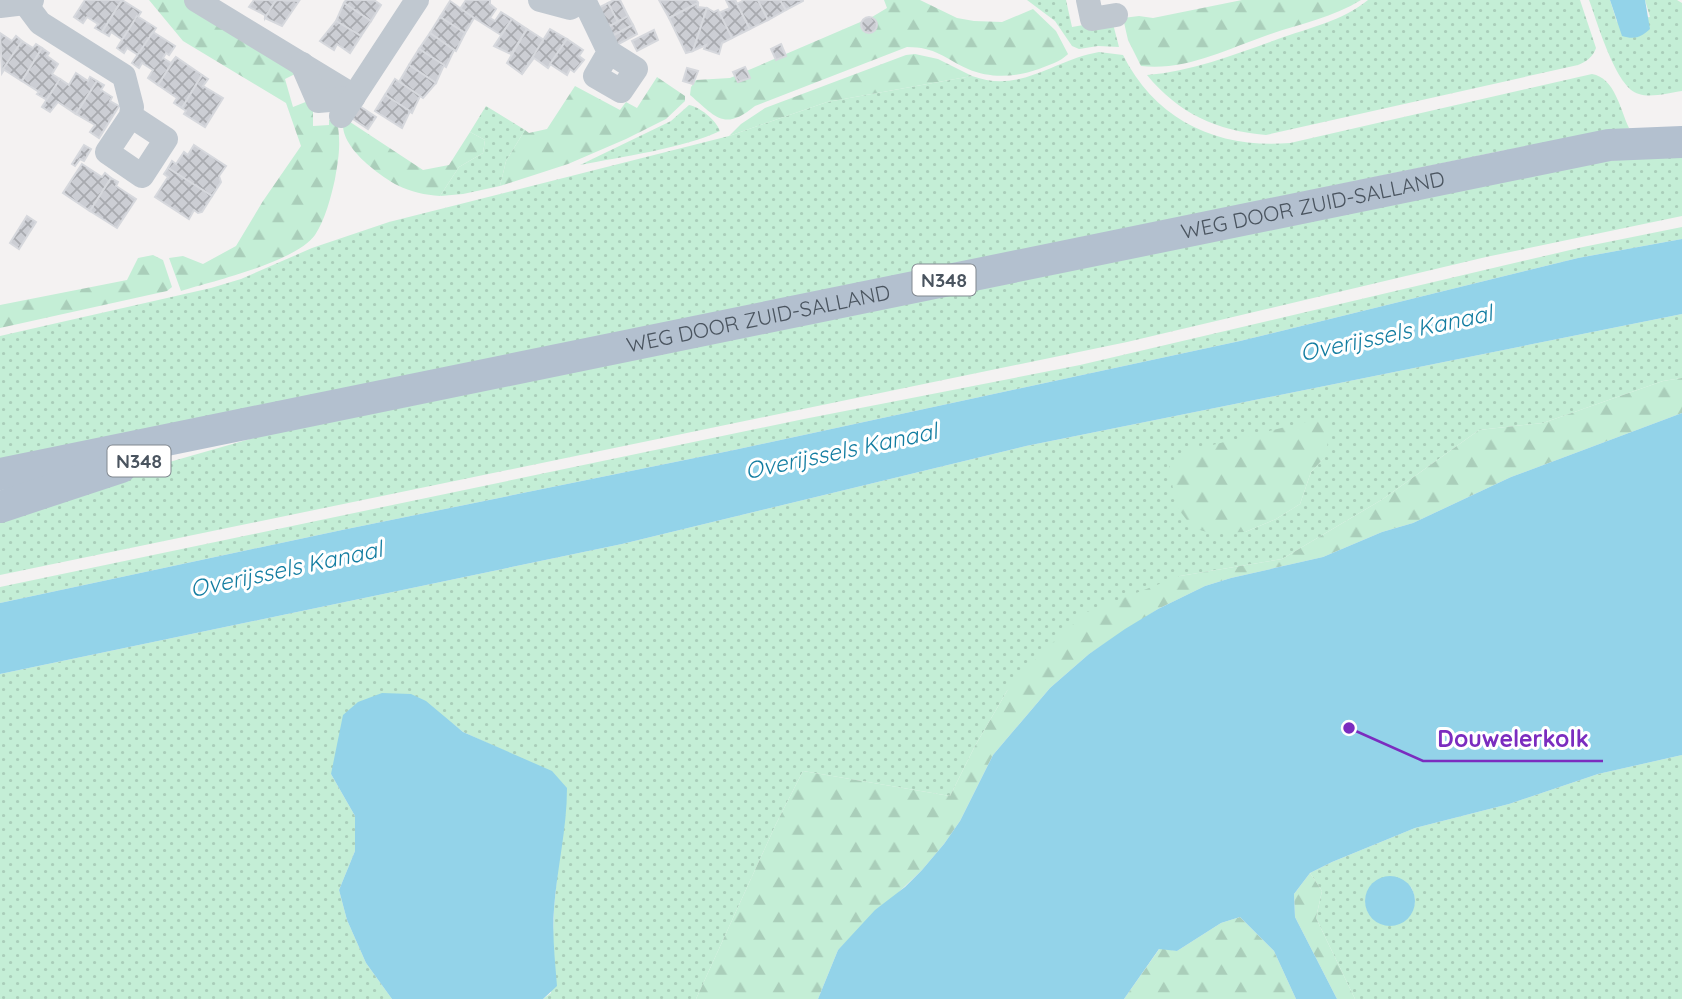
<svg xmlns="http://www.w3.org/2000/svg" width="1682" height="999" font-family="Quicksand,sans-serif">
	<defs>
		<pattern id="grass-dots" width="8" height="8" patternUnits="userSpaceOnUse" patternTransform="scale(1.75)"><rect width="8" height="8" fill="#c4eed6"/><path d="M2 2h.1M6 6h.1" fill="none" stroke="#aaceba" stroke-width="1.8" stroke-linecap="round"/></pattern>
		<pattern id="forest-firs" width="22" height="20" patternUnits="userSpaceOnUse" patternTransform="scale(1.75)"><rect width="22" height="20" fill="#c4eed6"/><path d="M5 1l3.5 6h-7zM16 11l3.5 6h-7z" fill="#aaceba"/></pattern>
		<pattern id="building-cross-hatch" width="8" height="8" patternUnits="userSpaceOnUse" patternTransform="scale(1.75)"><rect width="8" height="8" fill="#ccced4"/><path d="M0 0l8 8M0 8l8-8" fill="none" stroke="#a8aaaf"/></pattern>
	</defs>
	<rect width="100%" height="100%" fill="#f4f2f2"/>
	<g fill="url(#grass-dots)" fill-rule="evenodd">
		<polygon points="1027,0 1066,0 1072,27 1112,20 1119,47 1098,46 1079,49 1072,46 1055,21"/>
		<path d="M1368,0H1580L1596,48C1593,57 1586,62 1578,65L1266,135C1217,131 1178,113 1147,75C1193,71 1236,54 1278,39C1309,28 1342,21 1368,0Z"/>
		<path d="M1589,0H1610L1617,22L1650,17L1645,0H1677L1682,3V91C1669,93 1651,98 1639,94C1616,89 1597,21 1589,0Z"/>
		<path d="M1099,52L1123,55C1156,121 1218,149 1290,143L1592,74C1615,78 1620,109 1629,128L1501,151L0,461V336L211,288L241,279L312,248L389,222L729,136L827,102L972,76C1021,94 1053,60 1099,52Z"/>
		<path d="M689,105C700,107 716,120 720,131C685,148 620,157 580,165L671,121Z"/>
		<polygon points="486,106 525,130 506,161 500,186 463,194 440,196 459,167 483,153 485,140 470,132"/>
		<polygon points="1682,152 1682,216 1486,257 1127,342 0,575 0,517 138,471 278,431 1575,165"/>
		<polygon points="1682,227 1682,239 1578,258 1240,341 734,450 342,530 0,603 0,587 804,419 1080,365 1583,247"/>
		<path d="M1682,314V378L1663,381L1543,423L1479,430L1383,499L1282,559L1180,576L1007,691L975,746L950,796L803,771L776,824L696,999H543L551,993L554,908L558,867L514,755L463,732L453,724L331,774L355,816V851L339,890L347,920L366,963L392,999H0V674L622,544L1026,446ZM1325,457L1311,472L1300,504L1276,519L1245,532Z"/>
		<path d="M1682,755V999H1355L1316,918L1322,891L1310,873L1332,862L1415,828L1509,804L1598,774ZM1386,877L1411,887C1415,895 1417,904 1411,912C1386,949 1338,897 1386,877Z"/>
	</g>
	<g fill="url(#forest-firs)">
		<path d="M149,0H185L299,72L285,79L293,107L308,101L313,109V126L329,125V120H337C341,144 339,156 335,179C331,197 325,220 315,235C296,262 213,281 181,291L169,258L183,256L203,264L236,246L263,201L301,146L286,103L183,41Z"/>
		<path d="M884,0H920L957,18L974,21L1002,22L1033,9L1056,31L1068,54C1060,62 1049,65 1039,69C1016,77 991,79 968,69C944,58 936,47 907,47L755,106C724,131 717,118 690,95L691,87L696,80L730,78L872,17L887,8Z"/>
		<path d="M1242,0H1361C1332,18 1298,24 1265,36C1225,50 1185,71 1141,66L1128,40L1123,18L1139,16L1153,18Z"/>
		<polygon points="915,54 938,59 972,76 827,102 729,136 741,124 765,108 906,55"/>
		<polygon points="657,77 685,96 685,101 666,119 626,139 568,164 500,186 506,161 525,130 529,133 547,129 575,86 620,110 626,102 637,108"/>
		<path d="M344,118L423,170L449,165L470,132L485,140L483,153L459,167L440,196C425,195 411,192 397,185C377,174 336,144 344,118Z"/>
		<polygon points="153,255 163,260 172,287 167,291 0,328 0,305 127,280 138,258"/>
		<polygon points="1682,378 1682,413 1511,477 1413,523 1382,532 1323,557 1231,578 1205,586 1158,609 1089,654 1050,688 993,755 960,821 944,844 922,870 838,950 818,999 696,999 776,824 803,771 950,796 975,746 1007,691 1041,653 1087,612 1180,576 1282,559 1383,499 1479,430 1543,423 1663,381"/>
		<polygon points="1318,419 1330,431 1325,457 1311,472 1300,504 1276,519 1245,532 1210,533 1193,528 1176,506 1169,466 1188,451"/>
		<polygon points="1310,873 1322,891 1316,918 1355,999 1337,999 1295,917 1294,894"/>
		<polygon points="1240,917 1274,951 1296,999 1124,999 1160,948 1177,951 1221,923"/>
	</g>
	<g fill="#93d3e9">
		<path d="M1610,0H1645L1650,29C1641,37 1635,40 1622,36Z"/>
		<polygon points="1682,239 1682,314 1026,446 622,544 0,674 0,603 342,530 734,450 1240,341 1578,258"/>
		<polygon points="1682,413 1682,755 1598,774 1509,804 1415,828 1332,862 1310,873 1294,894 1295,917 1337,999 1296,999 1274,951 1240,917 1221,923 1177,951 1159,949 1124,999 818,999 838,950 875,910 905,887 922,870 944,844 960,821 993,755 1050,688 1089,654 1125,629 1158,609 1205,586 1231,578 1323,557 1382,532 1413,523 1511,477"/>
		<path d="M382,693L411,694L426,701L463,732L552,771L567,788C567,829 557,868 554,909C552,935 555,960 557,986L543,999H392L366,963L347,920L339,890L355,851V816L331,774L343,715L358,702Z"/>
		<circle cx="1390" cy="901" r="25"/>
	</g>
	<g fill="url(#building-cross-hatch)" stroke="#d6d8dd" stroke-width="2">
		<polygon points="85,0 122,0 102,32 95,28 98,24 87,17 83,23 74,17"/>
		<polygon points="122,0 141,12 123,40 111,32 109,36 102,32"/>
		<polygon points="254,0 276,0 265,18 265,15 249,7"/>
		<polygon points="276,0 299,1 282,26 265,18"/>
		<polygon points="346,0 374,0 381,5 371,21 344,3"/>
		<polygon points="466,0 490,0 490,4 496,9 490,18 495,21 501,12 512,19 501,35 460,9"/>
		<polygon points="614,0 620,0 628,16 618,22 608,3"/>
		<polygon points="659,0 696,0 698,3 669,18"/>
		<polygon points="726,0 735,0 750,29 732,38 719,13 730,8"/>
		<polygon points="735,0 737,4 744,0 758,0 768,20 750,29"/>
		<polygon points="758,0 780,0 786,10 768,20"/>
		<polygon points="780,0 803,0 803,1 786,10"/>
		<polygon points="450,1 474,18 465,33 440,17"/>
		<polygon points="344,3 371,21 361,36 336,21"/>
		<polygon points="608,3 618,22 608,27 598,8"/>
		<polygon points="698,3 698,7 707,8 693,51 686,53 669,18"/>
		<polygon points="707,8 714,12 718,10 732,38 722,43 719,54 704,49 706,45 693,51"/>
		<polygon points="137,16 156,28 138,55 127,48 124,53 117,48"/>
		<polygon points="628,16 633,25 612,36 608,27"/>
		<polygon points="440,17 465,33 456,51 430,33"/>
		<circle cx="869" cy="25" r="8"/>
		<polygon points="512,19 527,29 511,54 494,46"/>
		<polygon points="336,21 361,36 350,53 337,44 334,50 320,41"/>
		<polygon points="633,25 637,34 617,45 612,36"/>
		<polygon points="527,29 544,40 522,74 507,63"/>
		<polygon points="550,29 567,39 548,68 534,58 522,74"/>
		<polygon points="654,30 658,40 637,51 632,41"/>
		<polygon points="153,32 175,46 169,55 166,53 163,58 171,63 176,57 158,85 148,78 153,70 142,63 139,68 132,63"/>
		<polygon points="0,33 12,41 16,36 22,41 2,73"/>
		<polygon points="430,33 454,50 446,67 419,49"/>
		<polygon points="567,39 583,50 579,56 584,60 574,72 570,69 567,75 550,64"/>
		<polygon points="22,41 33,48 36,44 42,48 22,81 3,69"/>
		<polygon points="781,44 786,56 776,60 771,49"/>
		<polygon points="42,48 49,53 47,56 58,64 52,74 60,79 47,100 37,94 39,92 22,81"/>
		<polygon points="419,49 444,65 436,83 409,65"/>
		<polygon points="176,57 202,75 182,108 174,103 177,98 158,85"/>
		<polygon points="409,65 436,83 423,98 399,82"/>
		<polygon points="745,67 750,78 738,82 733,72"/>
		<polygon points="687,68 698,71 693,84 683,81"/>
		<polygon points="76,73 88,81 90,77 97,81 76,114 58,102 50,112 42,107 60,79 69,85"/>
		<polygon points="202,75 208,79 203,86 223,98 205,127 184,114 186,111 182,108"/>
		<polygon points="395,79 420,96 412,113 385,95"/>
		<polygon points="97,81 104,85 101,90 112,97 110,101 119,106 99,138 90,132 95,125 76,114"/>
		<polygon points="385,95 410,111 402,128 375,111"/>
		<polygon points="358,105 376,117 368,129 350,117"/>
		<polygon points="84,145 91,149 84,161 80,159 75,166 72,164"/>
		<polygon points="194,145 226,166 219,176 221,182 212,196 168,168 172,161 176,164 184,152 188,155"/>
		<polygon points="82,164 102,177 105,173 111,178 90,211 63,193"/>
		<polygon points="168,168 212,196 202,212 198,213 194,210 189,219 155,197 168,177 164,174"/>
		<polygon points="111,178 118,182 116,186 136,199 117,228 90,211"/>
		<polygon points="27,216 36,222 19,249 10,243"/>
	</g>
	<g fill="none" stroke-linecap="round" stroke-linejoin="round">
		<g stroke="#c0c8d0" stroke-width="24">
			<polyline points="196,0 354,96"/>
			<polyline points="540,0 570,8 585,0"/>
			<polyline points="584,0 609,52 636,69 621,91 595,76 609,52"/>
			<polyline points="1088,0 1092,19 1116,15"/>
			<polyline points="25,3 40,23 124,76 132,107 131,116 107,152 142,176 166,139 131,116"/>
			<polyline points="0,6 25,3 32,0"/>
			<polyline points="302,64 318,101 353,98"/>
			<polyline points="341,116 417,0"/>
		</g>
		<g stroke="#b3c0cf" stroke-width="32">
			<path id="s1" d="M0,474L1609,145L1682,142"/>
			<polyline points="0,507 121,467"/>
		</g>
	</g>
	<g text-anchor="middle" stroke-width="6" stroke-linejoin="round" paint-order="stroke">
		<g fill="#fff" stroke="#80878f" stroke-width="2">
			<rect x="912.5" y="264.5" width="63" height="31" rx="5"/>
			<rect x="107.5" y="445.5" width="63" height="31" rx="5"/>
		</g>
		<g font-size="19" font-weight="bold" fill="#4a545f">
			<text x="944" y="287">N348</text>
			<text x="139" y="468">N348</text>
		</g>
		<g font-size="21" fill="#4a545f" stroke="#fff">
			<text dy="7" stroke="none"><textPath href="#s1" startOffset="1340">WEG DOOR ZUID-SALLAND</textPath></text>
			<text dy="7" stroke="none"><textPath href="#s1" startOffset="774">WEG DOOR ZUID-SALLAND</textPath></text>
		</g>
		<g font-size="23" font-style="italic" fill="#137da1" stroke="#fff">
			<text transform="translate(1396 333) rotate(-12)" y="8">Overijssels Kanaal</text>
			<text transform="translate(841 451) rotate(-12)" y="8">Overijssels Kanaal</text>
			<text transform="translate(286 569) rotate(-12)" y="8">Overijssels Kanaal</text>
		</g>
	</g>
	<path fill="none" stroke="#7b2cbf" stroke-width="2.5" d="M1349 728L1423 761H1603"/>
	<circle fill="#7b2cbf" stroke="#fff" stroke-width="2.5" cx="1349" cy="728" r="7"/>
	<g font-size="23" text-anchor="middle" font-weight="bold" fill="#7b2cbf" stroke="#fff" stroke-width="6" stroke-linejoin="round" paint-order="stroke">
		<text x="1513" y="747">Douwelerkolk</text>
	</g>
</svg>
